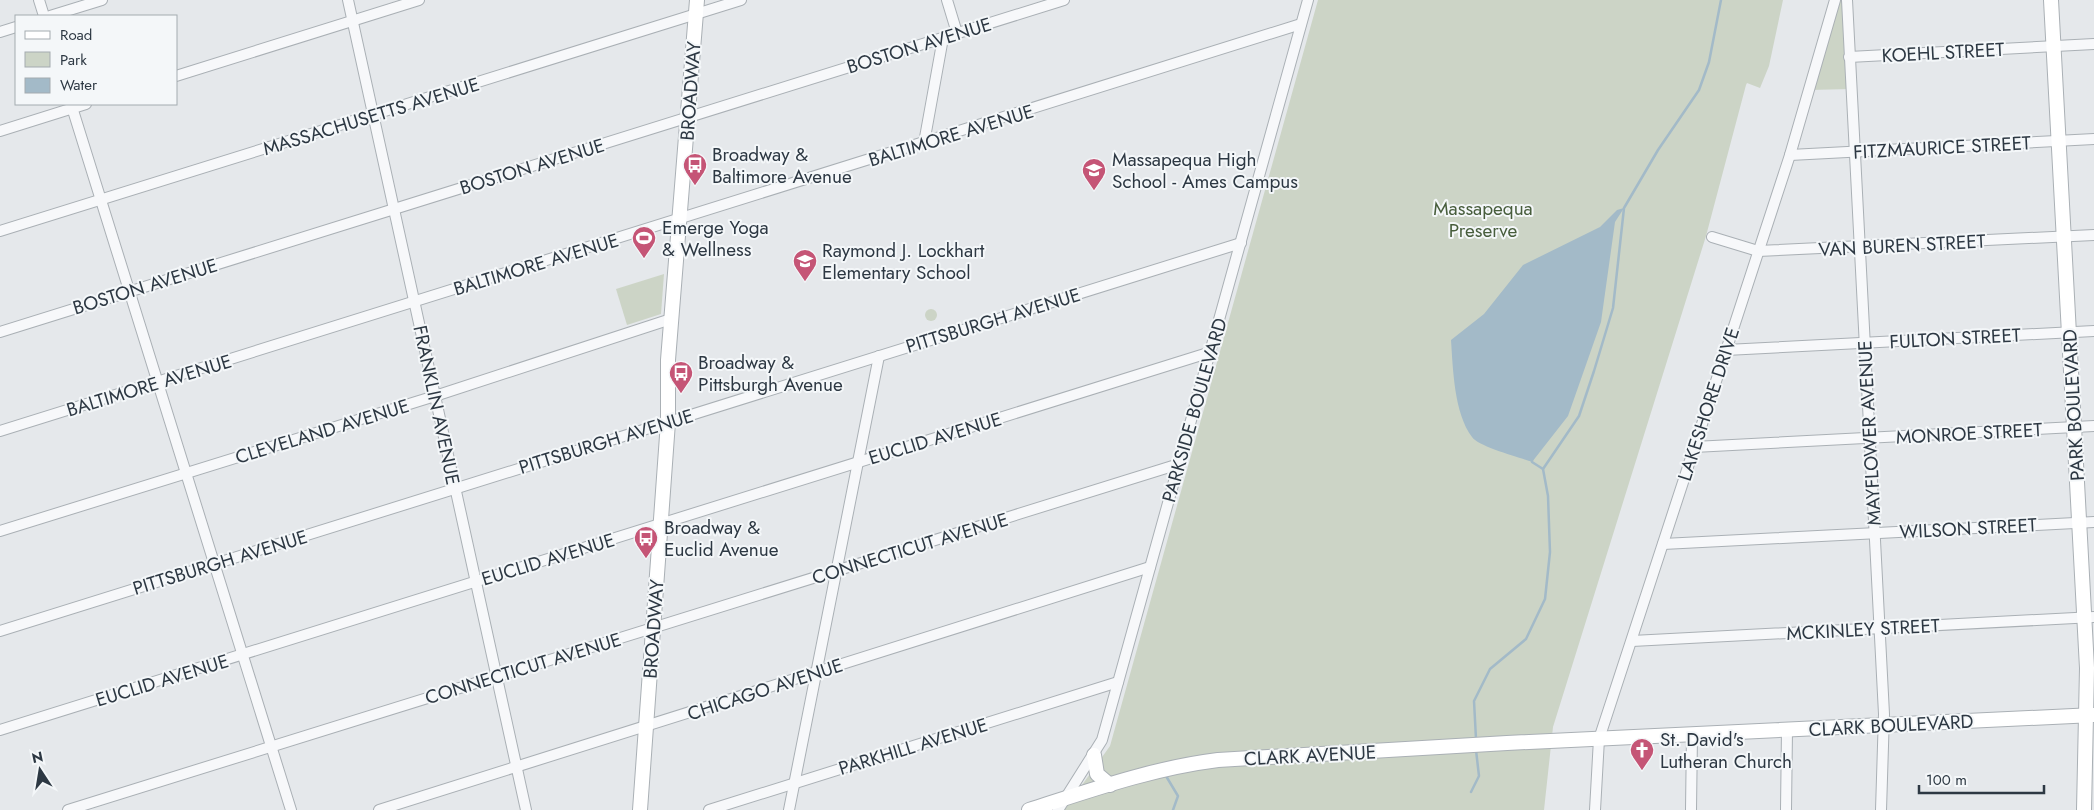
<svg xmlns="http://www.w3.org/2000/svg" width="2094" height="810" font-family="Jost,sans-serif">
	<rect width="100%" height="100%" fill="#e5e8eb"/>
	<g fill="#ccd4c6">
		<polygon points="1318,0 1783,0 1769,66 1760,88 1747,83 1746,85 1706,236 1553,727 1544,810 1064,810 1110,746"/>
		<polygon points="1835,0 1847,0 1851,89 1810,90"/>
		<polygon points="664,274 661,314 627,325 616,289"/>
		<circle cx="931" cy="315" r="6"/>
	</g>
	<path fill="#a3bac8" d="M1624,208L1615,222L1601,322L1568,416L1532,462C1519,457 1479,447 1472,437C1454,413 1453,369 1451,340L1484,314L1523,265L1600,227L1617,210Z"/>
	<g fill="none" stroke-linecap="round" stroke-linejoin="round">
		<g stroke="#a3bac8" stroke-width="2.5">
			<polyline points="1532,459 1532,462 1543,469"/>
			<polyline points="1476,739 1474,701 1490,669 1526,639 1545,599 1550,552 1548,496 1543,469 1579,416 1594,371 1613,308 1624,208 1658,150 1699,90 1709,62 1721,0"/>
			<polyline points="1166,776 1178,796 1173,810"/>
			<polyline points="1471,792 1479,776 1476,750"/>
		</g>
		<g stroke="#aab0b5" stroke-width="12">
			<g id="street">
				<polyline points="39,0 44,16"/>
				<polyline points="348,0 526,810"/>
				<polyline points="947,0 957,33"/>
				<polyline points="1847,0 1884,714 1881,810"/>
				<polyline points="50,16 102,0"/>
				<polyline points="0,32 16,27"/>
				<polyline points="1849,57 2094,44"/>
				<polyline points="176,76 419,0"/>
				<polyline points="71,104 291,810"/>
				<polyline points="0,131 86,104"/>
				<polyline points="924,143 943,38"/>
				<polyline points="1790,155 2094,139"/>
				<polyline points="0,231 741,0"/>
				<polyline points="1712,237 1758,251 2094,235"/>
				<polyline points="0,332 1064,0"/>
				<polyline points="1726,350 2094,331"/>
				<polyline points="0,431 1301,24"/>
				<polyline points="1694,447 2094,426"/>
				<polyline points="0,531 435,396 671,319"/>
				<polyline points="1663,544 2094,522"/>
				<polyline points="0,631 1241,243"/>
				<polyline points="1632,641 2094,617"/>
				<polyline points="0,730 1211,352"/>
				<polyline points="68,810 1179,464"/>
				<polyline points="379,810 1150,567"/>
				<polyline points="709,810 1118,682"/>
				<polyline points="789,810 879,356"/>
				<polyline points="1058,810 1102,740 1308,0"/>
				<polyline points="1595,810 1599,739 1790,155 1835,0"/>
				<polyline points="1691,810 1692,734"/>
				<polyline points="1786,810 1787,730"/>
			</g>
		</g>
		<g stroke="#aab0b5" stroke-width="16">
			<g id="secondary">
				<polyline points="2051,0 2087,668 2084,810"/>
				<polyline points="1094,755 1097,774 1110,785"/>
				<polyline points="640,810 668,422 668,360 697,0"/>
				<path d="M1029,810C1091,790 1153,768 1218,760L1507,743L2094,715"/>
			</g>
		</g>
		<use href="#street" stroke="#f7f8fa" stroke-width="10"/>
		<use href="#secondary" stroke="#fff" stroke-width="14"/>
	</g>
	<defs>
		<g id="bus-pin" transform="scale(1.25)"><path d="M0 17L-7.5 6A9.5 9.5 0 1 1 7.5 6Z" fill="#c55576" stroke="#f4f7f9"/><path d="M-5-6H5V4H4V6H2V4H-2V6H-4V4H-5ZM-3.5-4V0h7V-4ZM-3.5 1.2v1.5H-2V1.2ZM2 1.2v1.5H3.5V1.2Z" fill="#fff"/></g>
		<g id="school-pin" transform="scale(1.25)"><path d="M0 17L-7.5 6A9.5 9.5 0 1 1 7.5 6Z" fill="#c55576" stroke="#f4f7f9"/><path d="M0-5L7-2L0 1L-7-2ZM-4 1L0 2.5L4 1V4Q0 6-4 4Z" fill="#fff"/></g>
		<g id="stadium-pin" transform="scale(1.25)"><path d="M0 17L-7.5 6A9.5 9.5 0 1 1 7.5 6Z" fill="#c55576" stroke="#f4f7f9"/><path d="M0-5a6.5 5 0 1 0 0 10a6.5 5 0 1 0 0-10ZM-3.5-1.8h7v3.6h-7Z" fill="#fff"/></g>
		<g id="church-pin" transform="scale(1.25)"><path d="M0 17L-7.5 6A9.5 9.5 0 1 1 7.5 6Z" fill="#c55576" stroke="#f4f7f9"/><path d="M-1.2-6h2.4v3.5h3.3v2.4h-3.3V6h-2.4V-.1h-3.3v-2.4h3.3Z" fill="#fff"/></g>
	</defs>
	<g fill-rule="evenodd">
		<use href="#bus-pin" x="695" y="165"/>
		<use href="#school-pin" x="1094" y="170"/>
		<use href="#stadium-pin" x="644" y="238"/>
		<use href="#school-pin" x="805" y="261"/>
		<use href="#bus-pin" x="681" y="373"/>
		<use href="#bus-pin" x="646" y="538"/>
		<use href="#church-pin" x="1642" y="750"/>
	</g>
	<g text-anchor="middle" stroke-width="4" stroke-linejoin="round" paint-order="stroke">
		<g font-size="19" fill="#2d3843" stroke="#f4f7f9">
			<text transform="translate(919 45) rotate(-17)" y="7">BOSTON AVENUE</text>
			<text transform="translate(1943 52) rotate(-3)" y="7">KOEHL STREET</text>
			<text transform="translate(690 91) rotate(-86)" y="7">BROADWAY</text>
			<text transform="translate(371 116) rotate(-17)" y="7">MASSACHUSETTS AVENUE</text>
			<text transform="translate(951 135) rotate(-17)" y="7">BALTIMORE AVENUE</text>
			<text transform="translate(1942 147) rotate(-3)" y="7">FITZMAURICE STREET</text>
			<text transform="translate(532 166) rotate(-17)" y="7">BOSTON AVENUE</text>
			<text transform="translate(1902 245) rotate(-3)" y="7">VAN BUREN STREET</text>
			<text transform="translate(536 264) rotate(-17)" y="7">BALTIMORE AVENUE</text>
			<text transform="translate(145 286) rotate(-17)" y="7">BOSTON AVENUE</text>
			<text transform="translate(993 320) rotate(-17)" y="7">PITTSBURGH AVENUE</text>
			<text transform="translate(1955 338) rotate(-3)" y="7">FULTON STREET</text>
			<text transform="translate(149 385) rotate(-17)" y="7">BALTIMORE AVENUE</text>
			<text transform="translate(1708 404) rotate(-72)" y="7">LAKESHORE DRIVE</text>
			<text transform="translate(437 405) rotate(78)" y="7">FRANKLIN AVENUE</text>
			<text transform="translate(2073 405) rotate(-93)" y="7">PARK BOULEVARD</text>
			<text transform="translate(1194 410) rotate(-74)" y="7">PARKSIDE BOULEVARD</text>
			<text transform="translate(322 431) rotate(-17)" y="7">CLEVELAND AVENUE</text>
			<text transform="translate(1869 433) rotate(-93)" y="7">MAYFLOWER AVENUE</text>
			<text transform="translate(1969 433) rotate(-3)" y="7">MONROE STREET</text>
			<text transform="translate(935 438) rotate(-17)" y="7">EUCLID AVENUE</text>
			<text transform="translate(606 441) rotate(-17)" y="7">PITTSBURGH AVENUE</text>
			<text transform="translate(1968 528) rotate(-3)" y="7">WILSON STREET</text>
			<text transform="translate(910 548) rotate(-17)" y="7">CONNECTICUT AVENUE</text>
			<text transform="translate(548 559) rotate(-17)" y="7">EUCLID AVENUE</text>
			<text transform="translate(220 562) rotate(-17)" y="7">PITTSBURGH AVENUE</text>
			<text transform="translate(653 629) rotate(-86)" y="7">BROADWAY</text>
			<text transform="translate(1863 629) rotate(-3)" y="7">MCKINLEY STREET</text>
			<text transform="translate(523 668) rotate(-17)" y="7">CONNECTICUT AVENUE</text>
			<text transform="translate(162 680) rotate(-17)" y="7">EUCLID AVENUE</text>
			<text transform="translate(765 689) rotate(-18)" y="7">CHICAGO AVENUE</text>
			<text transform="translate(1891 725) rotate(-3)" y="7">CLARK BOULEVARD</text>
			<text transform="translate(913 746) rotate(-17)" y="7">PARKHILL AVENUE</text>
			<text transform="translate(1310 755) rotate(-3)" y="7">CLARK AVENUE</text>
		</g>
		<g font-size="19" fill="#2d3843" stroke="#f4f7f9" text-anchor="start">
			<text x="712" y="161">Broadway &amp;<tspan x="712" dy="22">Baltimore Avenue</tspan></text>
			<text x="1112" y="166">Massapequa High<tspan x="1112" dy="22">School - Ames Campus</tspan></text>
			<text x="662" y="234">Emerge Yoga<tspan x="662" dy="22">&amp; Wellness</tspan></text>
			<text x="822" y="257">Raymond J. Lockhart<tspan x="822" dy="22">Elementary School</tspan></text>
			<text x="698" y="369">Broadway &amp;<tspan x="698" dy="22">Pittsburgh Avenue</tspan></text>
			<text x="664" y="534">Broadway &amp;<tspan x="664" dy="22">Euclid Avenue</tspan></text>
			<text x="1660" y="746">St. David's<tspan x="1660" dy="22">Lutheran Church</tspan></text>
		</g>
		<g font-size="19" fill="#475d3c" stroke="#f4f7f9">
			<text x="1483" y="215">Massapequa<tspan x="1483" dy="22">Preserve</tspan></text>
		</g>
	</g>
	<rect x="15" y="15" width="162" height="90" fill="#f4f7f9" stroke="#a4abb0"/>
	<rect x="25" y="31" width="25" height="8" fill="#ffffff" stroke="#a4abb0"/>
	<text x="60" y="40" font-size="15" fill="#2d3843">Road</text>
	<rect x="25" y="52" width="25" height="15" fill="#ccd4c6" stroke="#a4abb0"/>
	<text x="60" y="65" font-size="15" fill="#2d3843">Park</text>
	<rect x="25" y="78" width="25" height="15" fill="#a3bac8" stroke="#a4abb0"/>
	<text x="60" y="90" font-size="15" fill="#2d3843">Water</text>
	<g transform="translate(40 770) rotate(348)" stroke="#f4f7f9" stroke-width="4" paint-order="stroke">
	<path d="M0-4L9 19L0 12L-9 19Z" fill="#2d3843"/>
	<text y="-8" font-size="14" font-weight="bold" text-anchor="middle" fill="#2d3843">N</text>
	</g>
	<path d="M1919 785v8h125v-8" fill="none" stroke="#2d3843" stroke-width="2.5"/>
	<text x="1926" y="785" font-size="15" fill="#2d3843" stroke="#f4f7f9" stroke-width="4" paint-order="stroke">100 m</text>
</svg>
